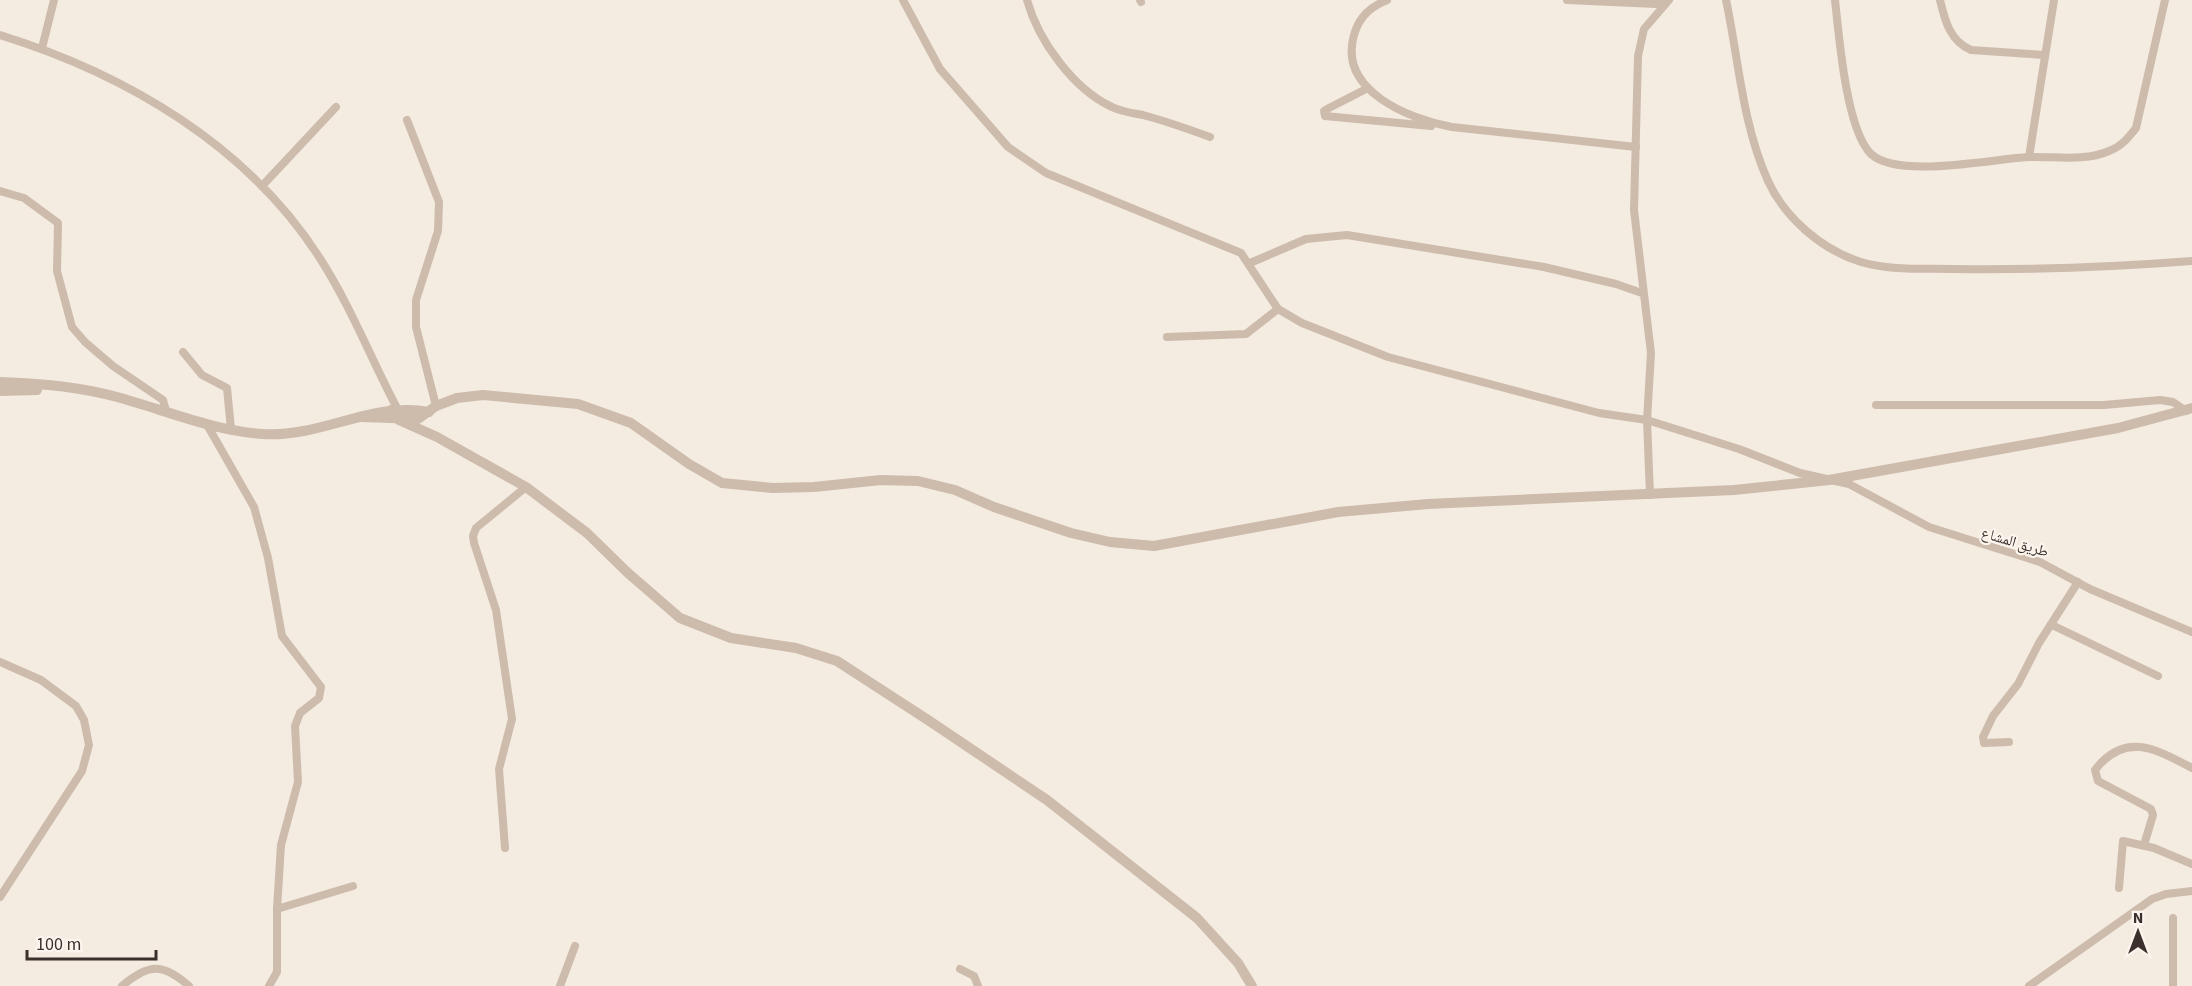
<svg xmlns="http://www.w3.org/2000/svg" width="2192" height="986" font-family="'Source Sans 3','Noto Naskh Arabic',sans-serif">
	<rect width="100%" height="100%" fill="#f4ebe1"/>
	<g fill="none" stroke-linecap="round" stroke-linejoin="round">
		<g stroke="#cdbbac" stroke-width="8">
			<polyline points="903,0 940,69 1008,147 1046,173 1241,253 1278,309 1302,323 1388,357 1599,413 1647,420 1739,449 1800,473 1849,484 1929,527 2040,562 2090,589 2192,632"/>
			<path d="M1027,0C1038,40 1073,89 1112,107C1122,112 1132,113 1143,115C1166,121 1188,129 1210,137"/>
			<polyline points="1140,0 1141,2"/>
			<path d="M1387,0C1370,7 1359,17 1354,35C1338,90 1408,119 1452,127L1636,147"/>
			<polyline points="1567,0 1656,4 1665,2"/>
			<path d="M1726,0C1739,61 1742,123 1768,181C1785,218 1822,250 1861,262C1891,271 1925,268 1956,269C2035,270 2113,267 2192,261"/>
			<path d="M1835,0C1839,35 1846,130 1871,154C1898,179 1992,159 2028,157C2054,156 2084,162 2109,151C2122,146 2128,138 2136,128L2165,0"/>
			<path d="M1940,0C1945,21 1950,41 1971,50L2044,55"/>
			<path d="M0,35C126,74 249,146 321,260C351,307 372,361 398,410"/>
			<polyline points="42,48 54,0"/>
			<polyline points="1368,88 1329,108 1324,111 1325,116 1431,126"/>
			<polyline points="407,120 439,202 438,231 416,300 416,327 436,406"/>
			<polyline points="2029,157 2054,0"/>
			<polyline points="262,186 336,107"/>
			<polyline points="0,191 24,198 58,223 57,271 72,327 85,342 113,366 163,400 166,411"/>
			<polyline points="1250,263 1306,239 1347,235 1544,267 1616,284 1642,293"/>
			<polyline points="1167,337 1246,334 1278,309"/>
			<polyline points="183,352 202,375 227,388 231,429"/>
			<polyline points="1876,405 2104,405 2160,400 2173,402 2186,411"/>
			<polyline points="206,423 254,507 268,558 282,636 321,687 319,698 300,713 295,726 298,782 281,845 277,909 277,972 269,986"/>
			<polyline points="1650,495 1647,420 1651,353 1634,210 1638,56 1644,29 1669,0"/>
			<polyline points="2052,625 2158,676"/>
			<polyline points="0,662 41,680 76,706 84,720 89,745 82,771 0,897"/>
			<polyline points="2009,742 1984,743 1983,737 1993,716 2018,684 2039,643 2078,582"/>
			<path d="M2144,845L2153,815L2151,809L2098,781L2095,770C2125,731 2156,749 2192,768"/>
			<polyline points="505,848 499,769 512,719 496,610 474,543 473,536 476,528 526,487"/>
			<polyline points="2119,888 2123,841 2154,848 2192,864"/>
			<polyline points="277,909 353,886"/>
			<polyline points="960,969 974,976 978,986"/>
			<path d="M122,986C149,963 163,963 189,986"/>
			<polyline points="560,986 575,946"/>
			<polyline points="2029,986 2152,899 2166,894 2192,891"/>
			<polyline points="2173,986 2173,918"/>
		</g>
		<g stroke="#cdbbac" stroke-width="10">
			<path d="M0,382C38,383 80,387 117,397C165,410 214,431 263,434C321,438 372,401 429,412"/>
			<polyline points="0,391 37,390"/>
			<polyline points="391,410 399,420 437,437 526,487 587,533 628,573 680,618 731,638 796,648 837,661 928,720 1047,800 1197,918 1238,963 1252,986"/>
			<polyline points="361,417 418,419 436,406 457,398 483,395 578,404 631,423 689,464 722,483 773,488 814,487 881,480 918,481 955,490 994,507 1071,533 1110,542 1154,546 1338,512 1428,504 1734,490 1829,480 2118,428 2192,408"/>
		</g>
	</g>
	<g text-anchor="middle" stroke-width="4.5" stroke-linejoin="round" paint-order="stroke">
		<g font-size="15" fill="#3b302b" stroke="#fbf5ee">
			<text transform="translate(2015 542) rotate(17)" y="5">طريق المشاع</text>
		</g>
	</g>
	<g transform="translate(2138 932)" stroke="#fbf5ee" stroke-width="4.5" paint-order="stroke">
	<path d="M0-4.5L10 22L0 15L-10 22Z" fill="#3b302b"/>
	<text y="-9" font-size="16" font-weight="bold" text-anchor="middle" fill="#3b302b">N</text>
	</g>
	<path d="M27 950v9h129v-9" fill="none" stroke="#3b302b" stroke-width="3"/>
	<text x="36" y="950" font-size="18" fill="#3b302b" stroke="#fbf5ee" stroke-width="4.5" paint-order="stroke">100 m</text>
</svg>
